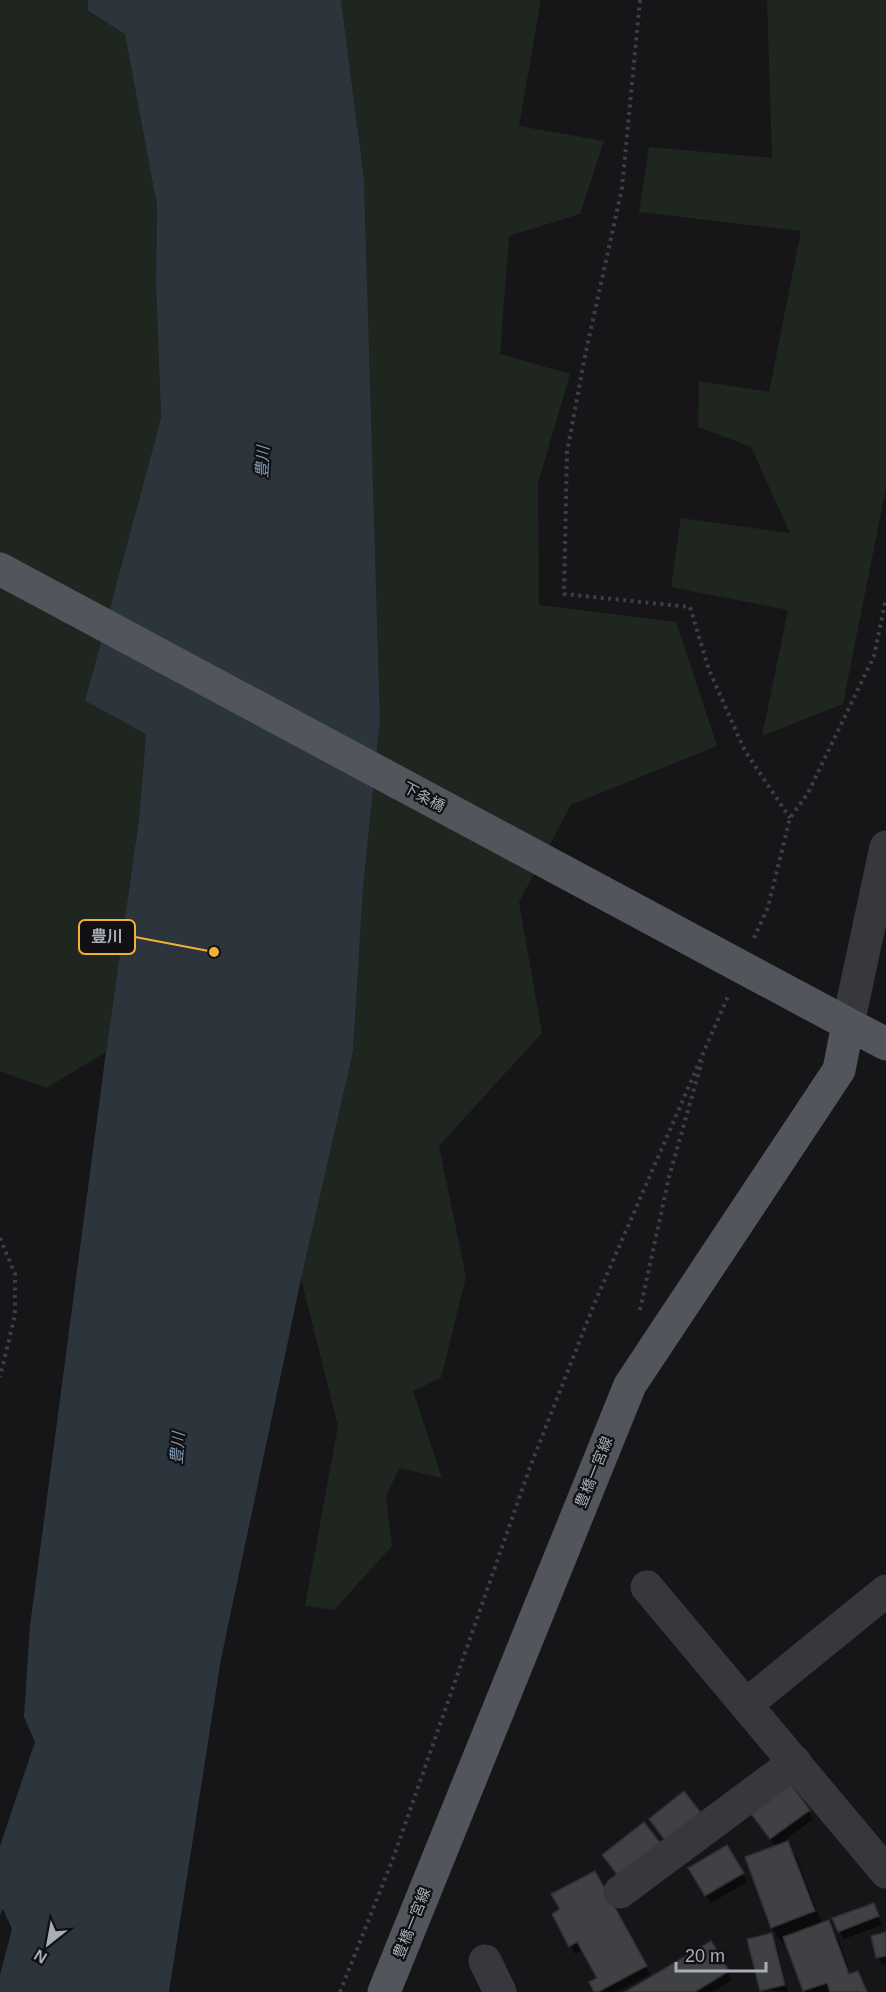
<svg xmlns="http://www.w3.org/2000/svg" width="886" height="1992" font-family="Arial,'Noto Sans JP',sans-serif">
	<rect width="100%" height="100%" fill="#161618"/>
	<g fill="#1e261f">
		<polygon points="0,0 88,0 88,12 125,33 157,206 156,283 161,418 85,701 146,734 139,819 106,1052 46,1088 0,1071"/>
		<polygon points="341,0 541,0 519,126 604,141 580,214 509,236 500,354 570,374 538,483 539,605 676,622 717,746 571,805 519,902 542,1033 439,1146 466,1277 441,1378 413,1391 442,1478 399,1468 386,1497 392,1546 334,1610 305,1606 338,1426 301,1279 353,1052 363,889 380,720 364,179"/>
		<polygon points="767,0 886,0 886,488 843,704 762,736 788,610 671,587 681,518 790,533 751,447 698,427 699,381 769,392 801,231 639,212 649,147 772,158"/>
	</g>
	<polygon fill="#2c353c" points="88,0 341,0 364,179 380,720 363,889 353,1052 301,1279 221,1659 169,1992 0,1992 0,1975 12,1929 3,1909 0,1915 0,1846 35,1742 24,1717 30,1626 106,1052 139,819 146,734 85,701 161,418 156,283 157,206 125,34 88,11"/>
	<g fill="#0007">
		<polygon points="808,1811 813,1819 776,1847 756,1819"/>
		<polygon points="788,1843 797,1859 822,1924 828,1922 838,1938 851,1975 858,1973 868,1992 805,1992 786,1942 782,1943 772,1927"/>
		<polygon points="727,1847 747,1882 711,1903 690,1869"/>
		<polygon points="594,1873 650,1974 617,1992 596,1992 599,1978 583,1949 575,1954 554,1915 562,1910"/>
		<polygon points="873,1905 882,1925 844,1939 839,1931"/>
		<polygon points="886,1934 886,1964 882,1965 878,1957"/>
		<polygon points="771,1935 776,1943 788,1992 761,1990"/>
		<polygon points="710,1943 732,1980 712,1992 628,1992"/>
	</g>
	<g fill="#404145" stroke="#303034" stroke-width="1.5">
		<polygon points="789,1782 810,1810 770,1839 749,1811"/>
		<polygon points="684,1791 705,1818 669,1846 649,1819"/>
		<polygon points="644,1822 665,1849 623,1882 602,1855"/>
		<polygon points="788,1841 815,1911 771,1928 745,1857"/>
		<polygon points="727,1845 744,1873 705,1896 688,1868"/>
		<polygon points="595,1871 647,1966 598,1992 594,1992 589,1982 597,1978 577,1942 569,1947 552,1914 560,1909 551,1894"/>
		<polygon points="874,1903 879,1916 838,1932 832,1918"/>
		<polygon points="829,1920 849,1974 858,1971 867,1992 830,1992 827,1983 803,1991 783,1937"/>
		<polygon points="886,1932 886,1956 876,1958 871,1936"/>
		<polygon points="772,1933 785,1985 760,1991 747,1939"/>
		<polygon points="711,1941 729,1971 695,1992 625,1992"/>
	</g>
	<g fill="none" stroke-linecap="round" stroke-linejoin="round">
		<g stroke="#3d3f44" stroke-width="4" stroke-dasharray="3 4.5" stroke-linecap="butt">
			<polyline points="640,0 622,188 585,356 567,452 564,594 690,607 709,670 745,751 790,818"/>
			<polyline points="754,938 768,907 790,818 808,793 874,656 886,598"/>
			<polyline points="0,1238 15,1274 15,1315 0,1377"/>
			<polyline points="640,1310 669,1177 702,1061"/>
			<polyline points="340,1992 394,1856 530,1467 595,1302 729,994"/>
		</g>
		<g stroke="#37383d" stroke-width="33">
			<polyline points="848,1024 886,847"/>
			<polyline points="647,1587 886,1872"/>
			<polyline points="747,1704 886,1591"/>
			<polyline points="620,1892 795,1762"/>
			<polyline points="485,1961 500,1992"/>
		</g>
		<polyline stroke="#53555c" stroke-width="33" points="384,1992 630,1385 839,1070 848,1024 886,1044"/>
		<polyline stroke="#53555c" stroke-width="33" points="0,569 848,1024"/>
	</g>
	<g text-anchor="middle" stroke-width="4.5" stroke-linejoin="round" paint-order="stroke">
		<g font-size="15" fill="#a8adb8" stroke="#111113">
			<text transform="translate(424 797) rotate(28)" y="5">下条橋</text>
			<text transform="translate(594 1472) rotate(-68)" y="5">豊橋一宮線</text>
			<text transform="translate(412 1923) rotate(-68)" y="5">豊橋一宮線</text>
		</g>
		<g font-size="16" font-style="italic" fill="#7f9bb3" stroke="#111113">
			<text transform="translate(262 462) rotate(-87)" y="6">豊川</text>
			<text transform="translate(177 1448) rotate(-86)" y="6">豊川</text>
		</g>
	</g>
	<path fill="none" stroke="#f2b134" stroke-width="2" d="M214 952L135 937"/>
	<circle fill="#f2b134" stroke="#111113" stroke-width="2" cx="214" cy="952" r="6"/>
	<rect fill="#111113" stroke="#f2b134" stroke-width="2" x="79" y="920" width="56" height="34" rx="6"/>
	<g font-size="16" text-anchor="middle" font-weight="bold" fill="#a8adb8">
		<text x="107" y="942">豊川</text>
	</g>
	<g transform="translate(48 1944) rotate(211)" stroke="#111113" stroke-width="4.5" paint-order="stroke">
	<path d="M0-4.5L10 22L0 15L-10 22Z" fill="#a8adb8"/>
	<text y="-9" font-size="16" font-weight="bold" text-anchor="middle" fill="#a8adb8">N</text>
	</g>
	<path d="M676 1962v9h90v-9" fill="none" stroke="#a8adb8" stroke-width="3"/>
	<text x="685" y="1962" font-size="18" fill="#a8adb8" stroke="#111113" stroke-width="4.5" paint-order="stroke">20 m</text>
</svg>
